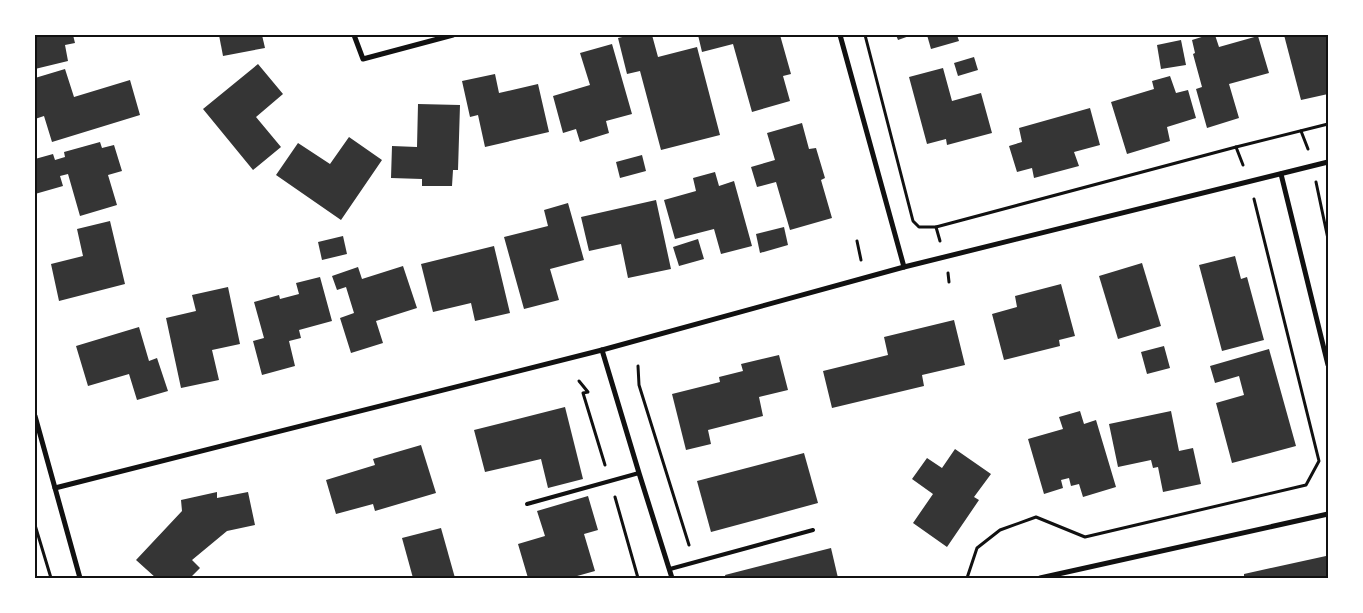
<svg xmlns="http://www.w3.org/2000/svg" width="1363" height="613" font-family="'Roboto Serif',serif">
	<rect width="100%" height="100%" fill="#fff"/>
	<g fill="#353535">
		<polygon points="35,35 73,35 75,43 65,45 68,61 35,69"/>
		<polygon points="219,35 262,35 265,48 223,56"/>
		<polygon points="631,35 652,35 658,57 697,47 720,135 661,150 640,71 627,74 618,38"/>
		<polygon points="698,35 780,35 791,74 783,76 790,101 752,112 733,44 702,52"/>
		<polygon points="896,35 912,35 898,40"/>
		<polygon points="927,35 957,35 959,41 931,49"/>
		<polygon points="1208,35 1215,35 1219,47 1258,36 1269,73 1229,84 1239,118 1207,128 1196,89 1202,87 1193,54 1195,53 1192,40"/>
		<polygon points="1284,35 1328,35 1328,94 1301,100"/>
		<polygon points="1181,40 1186,65 1161,69 1157,45"/>
		<polygon points="612,44 632,114 606,121 609,133 580,142 576,129 563,133 553,96 590,85 580,53"/>
		<polygon points="974,57 978,70 958,76 954,63"/>
		<polygon points="258,64 283,94 256,117 281,147 253,170 203,109"/>
		<polygon points="943,68 952,101 981,93 992,133 947,145 946,139 927,144 909,77"/>
		<polygon points="65,69 74,97 130,80 140,115 52,142 44,116 35,119 35,78"/>
		<polygon points="495,74 499,93 538,84 549,132 485,147 478,115 470,117 462,81"/>
		<polygon points="1170,76 1176,93 1188,90 1196,118 1167,127 1170,141 1127,154 1111,102 1154,89 1152,81"/>
		<polygon points="418,104 460,105 458,170 453,170 452,186 422,186 422,179 391,178 392,146 417,147"/>
		<polygon points="1090,108 1100,145 1074,152 1079,166 1034,178 1032,168 1017,172 1009,146 1022,142 1019,128"/>
		<polygon points="802,123 809,149 816,148 825,178 821,180 832,218 790,230 776,182 757,187 751,167 775,160 767,133"/>
		<polygon points="349,137 382,160 341,220 276,175 298,143 330,164"/>
		<polygon points="100,142 102,148 114,145 122,171 108,175 117,205 80,216 68,174 60,176 63,186 35,194 35,159 53,154 55,160 65,157 64,152"/>
		<polygon points="642,155 646,171 620,178 616,162"/>
		<polygon points="715,172 719,186 734,181 752,246 721,254 714,229 675,239 664,200 696,191 693,178"/>
		<polygon points="656,200 671,269 628,278 621,244 589,251 581,217"/>
		<polygon points="568,203 584,260 550,269 559,300 524,309 504,237 548,226 544,210"/>
		<polygon points="110,221 125,284 59,301 51,264 83,256 77,229"/>
		<polygon points="784,227 788,245 760,253 756,234"/>
		<polygon points="343,236 347,254 322,260 318,242"/>
		<polygon points="698,239 704,259 679,266 673,247"/>
		<polygon points="494,246 510,313 475,321 471,303 433,312 421,264"/>
		<polygon points="1235,256 1241,279 1247,277 1264,340 1222,351 1199,265"/>
		<polygon points="1142,263 1161,326 1118,339 1099,276"/>
		<polygon points="403,266 417,308 376,321 383,343 351,353 340,318 354,313 346,287 337,290 332,276 358,267 362,279"/>
		<polygon points="320,277 332,321 299,330 301,338 289,341 295,366 262,375 253,341 264,338 254,302 279,295 280,299 299,294 296,283"/>
		<polygon points="1061,284 1075,336 1059,340 1060,346 1004,360 992,314 1017,307 1015,296"/>
		<polygon points="228,287 240,344 212,350 219,380 181,388 166,318 196,311 192,295"/>
		<polygon points="954,320 965,365 922,375 924,386 832,408 823,371 888,355 884,337"/>
		<polygon points="139,327 149,361 157,358 168,391 137,400 129,374 88,386 76,346"/>
		<polygon points="1164,346 1170,368 1147,374 1141,352"/>
		<polygon points="1269,349 1296,446 1232,463 1216,403 1244,395 1239,376 1215,383 1210,366"/>
		<polygon points="779,355 788,390 759,397 763,416 708,430 711,444 686,450 672,394 720,382 719,377 743,371 741,364"/>
		<polygon points="565,407 583,479 548,488 541,459 485,472 474,430"/>
		<polygon points="1080,411 1084,424 1096,420 1116,487 1083,497 1079,484 1071,486 1069,478 1061,480 1063,488 1044,494 1028,439 1063,429 1059,417"/>
		<polygon points="1171,411 1179,451 1193,448 1201,484 1163,492 1158,467 1153,468 1151,460 1118,467 1109,424"/>
		<polygon points="421,445 436,493 375,511 373,504 336,514 326,480 375,465 373,459"/>
		<polygon points="955,449 991,474 974,497 979,500 947,547 913,523 933,494 912,479 927,458 942,468"/>
		<polygon points="804,453 818,503 711,532 697,481"/>
		<polygon points="217,492 217,498 248,492 255,525 227,531 192,560 200,568 190,578 156,578 136,560 182,511 181,500"/>
		<polygon points="588,496 598,530 584,534 595,571 570,578 528,578 518,544 545,536 537,511"/>
		<polygon points="441,528 455,578 413,578 402,538"/>
		<polygon points="831,548 838,578 726,578 725,575"/>
		<polygon points="1326,556 1328,578 1244,578 1244,574"/>
	</g>
	<g fill="none" stroke-linecap="round" stroke-linejoin="round">
		<g stroke="#111" stroke-width="3">
			<polyline points="865,35 913,221 919,227 936,227 1236,147 1328,124"/>
			<polyline points="1301,131 1308,149"/>
			<polyline points="1236,147 1243,165"/>
			<polyline points="1316,182 1328,239"/>
			<polyline points="936,227 940,241"/>
			<polyline points="857,241 861,260"/>
			<polyline points="948,273 949,282"/>
			<polyline points="638,366 639,385 689,545"/>
			<polyline points="579,381 588,392 583,393 605,465"/>
			<polyline points="615,497 638,578"/>
			<polyline points="35,525 51,578"/>
			<polyline points="967,578 977,548 1000,530 1036,517 1085,537 1306,485 1319,461 1254,199"/>
		</g>
		<g stroke="#111" stroke-width="4">
			<polyline points="527,504 639,473"/>
			<polyline points="670,569 813,530"/>
		</g>
		<g stroke="#111" stroke-width="5">
			<polyline points="354,35 363,59 453,35"/>
			<polyline points="840,35 904,267"/>
			<polyline points="1281,174 1328,365"/>
			<polyline points="602,350 639,473 672,578"/>
			<polyline points="35,416 80,578"/>
			<polyline points="55,488 602,350 904,267 1328,162"/>
			<polyline points="1040,578 1328,514"/>
		</g>
	</g>
	<rect width="1363" height="613" fill="none" stroke="#ffffff" stroke-width="72"/>
	<rect x="36" y="36" width="1291" height="541" fill="none" stroke="#111" stroke-width="2"/>
</svg>
